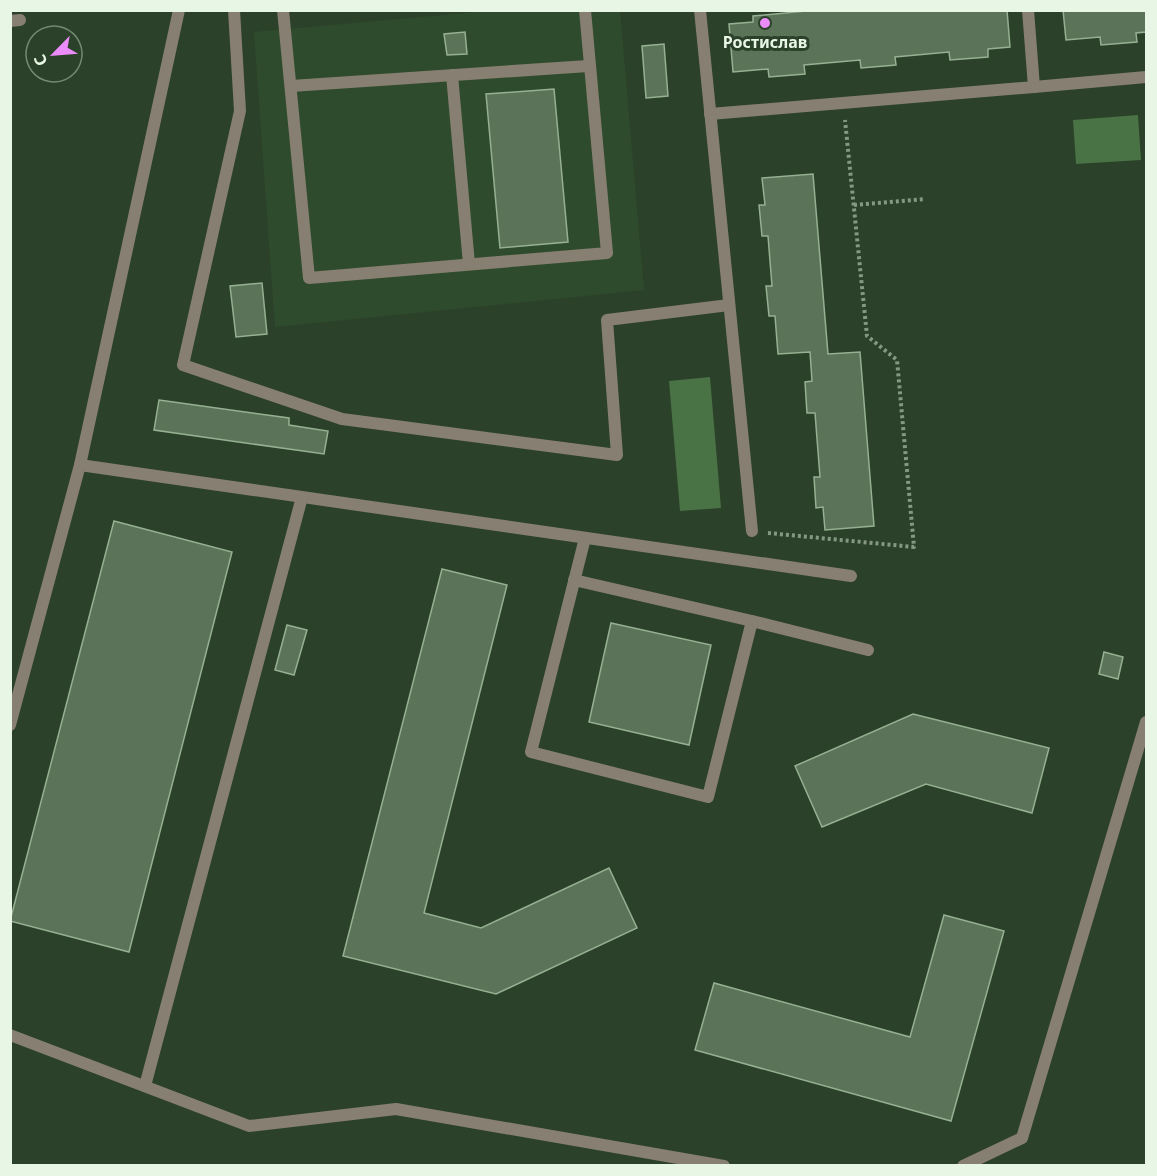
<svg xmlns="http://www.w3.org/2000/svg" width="1157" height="1176" font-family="'Noto Sans',sans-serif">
	<rect width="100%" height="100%" fill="#2b4129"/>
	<polygon fill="#2f4b2d" points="488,11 620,11 644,290 275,327 254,32"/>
	<g fill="#497245">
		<polygon points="1138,115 1141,160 1076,164 1073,120"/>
		<polygon points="710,377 721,508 680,511 669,381"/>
	</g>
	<g fill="#5b7459" stroke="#96b093" stroke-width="1.5">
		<polygon points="816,10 1007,10 1010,47 988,49 988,57 950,60 949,52 895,57 896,65 861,68 860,60 804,65 805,74 769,77 768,69 733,72 729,24 753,22 753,16"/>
		<polygon points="1063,10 1146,10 1146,32 1136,33 1137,42 1101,45 1100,37 1066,40"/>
		<polygon points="465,32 467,54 447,55 444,34"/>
		<polygon points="664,44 668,96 646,98 642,46"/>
		<polygon points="554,89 568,242 500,248 486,94"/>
		<polygon points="813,174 828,354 860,352 874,526 825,530 823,507 816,508 814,477 820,477 815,413 807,413 805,382 812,381 810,352 778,354 775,316 769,316 766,286 772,286 768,236 762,236 759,205 765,205 762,178"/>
		<polygon points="262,283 267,334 236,337 230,286"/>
		<polygon points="159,400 289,418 289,425 328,431 324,454 154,430"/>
		<polygon points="114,521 232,552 129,952 10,921"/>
		<polygon points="442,569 507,585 424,913 481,928 609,868 637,928 496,994 343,956"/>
		<polygon points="611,623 711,645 689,745 589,722"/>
		<polygon points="287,625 307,630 294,675 275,670"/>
		<polygon points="1104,652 1123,657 1118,679 1099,674"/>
		<polygon points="913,714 1049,748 1032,813 926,784 822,827 795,766"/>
		<polygon points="944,915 1004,931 951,1121 695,1050 714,983 910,1037"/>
	</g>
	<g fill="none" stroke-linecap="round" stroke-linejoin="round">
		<g stroke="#869884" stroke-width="4" stroke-dasharray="3 3" stroke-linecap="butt">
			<polyline points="854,205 925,199"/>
			<polyline points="768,533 914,547 897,360 867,336 845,120"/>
		</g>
		<g stroke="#877f71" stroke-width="12">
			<polyline points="234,10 240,111 183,365 342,419 617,455 607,320 729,305"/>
			<polyline points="283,10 309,278 607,253 585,10"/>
			<polyline points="700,10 752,531"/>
			<polyline points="10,21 20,20"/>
			<polyline points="452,75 469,264"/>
			<polyline points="291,86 588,66"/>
			<polyline points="1034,87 1146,77"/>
			<polyline points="710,114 1034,87 1028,10"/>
			<polyline points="80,465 851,576"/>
			<polyline points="585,538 531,752 708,797 752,621 868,650"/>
			<polyline points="574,580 752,621"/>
			<polyline points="10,725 80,465 179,10"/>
			<polyline points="10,1035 249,1126 396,1109 724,1166"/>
			<polyline points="145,1086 302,497"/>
			<polyline points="963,1166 1022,1138 1146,722"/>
		</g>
	</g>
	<circle fill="#ec8cfa" stroke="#2b4129" stroke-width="2" cx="765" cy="23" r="6"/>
	<g text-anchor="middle" stroke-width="6" stroke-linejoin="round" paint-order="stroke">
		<g font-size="16" font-weight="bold" fill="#e8f6e6" stroke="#2b4129">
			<text x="765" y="48">Ростислав</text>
		</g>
	</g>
	<rect width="1157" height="1176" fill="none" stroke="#e8f6e6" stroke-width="24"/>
	<g transform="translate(54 54) rotate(245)"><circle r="28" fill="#2b4129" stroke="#778975" stroke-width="1.5"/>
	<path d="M0-4.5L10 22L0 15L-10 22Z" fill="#ec8cfa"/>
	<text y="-9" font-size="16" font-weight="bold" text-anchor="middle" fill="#e8f6e6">С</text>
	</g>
</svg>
